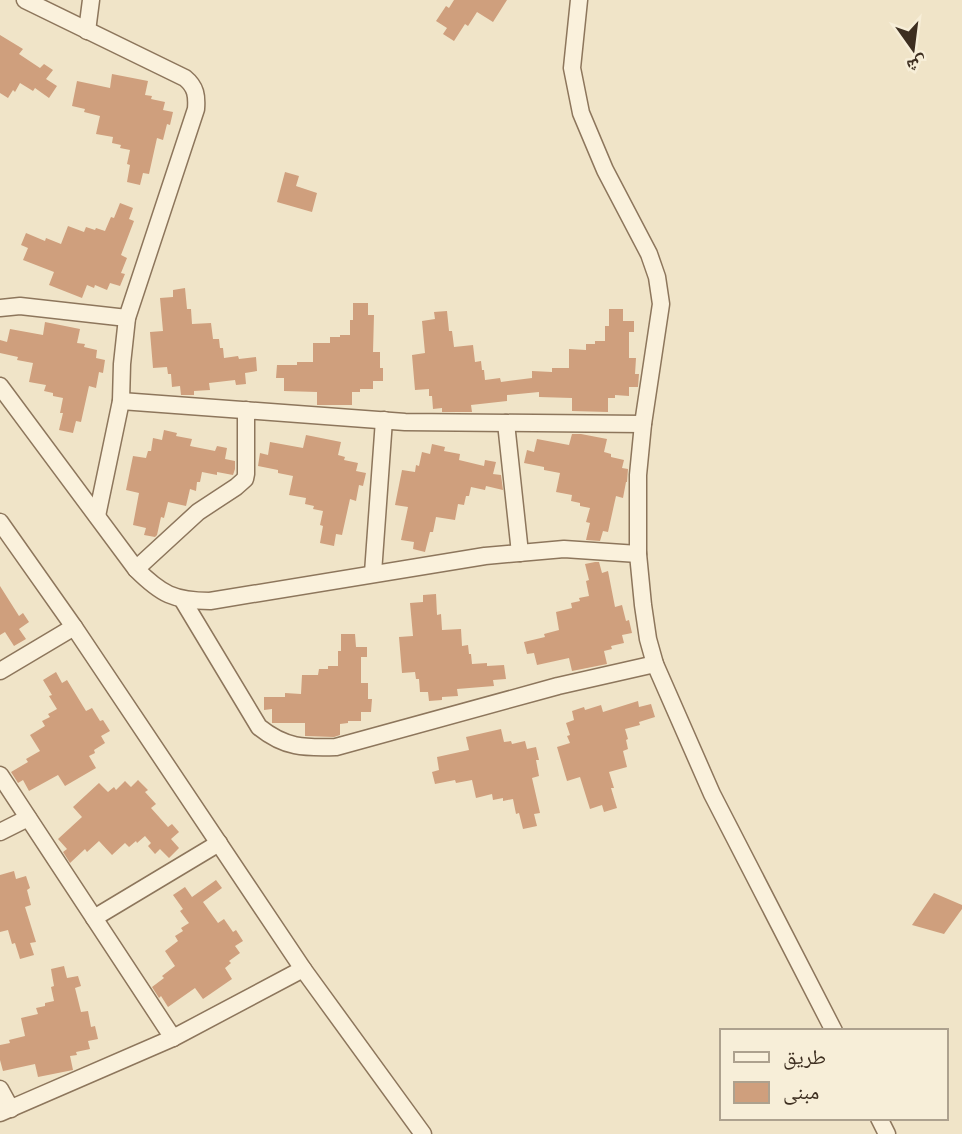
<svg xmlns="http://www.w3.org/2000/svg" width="962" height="1134" font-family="Georgia,'Noto Naskh Arabic',serif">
	<rect width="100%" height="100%" fill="#f0e4c8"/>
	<g fill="#cf9f7d">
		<polygon points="454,0 507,0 493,22 477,12 468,26 465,24 454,41 443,34 447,28 436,21 446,6 449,8"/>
		<polygon points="0,35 23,49 19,54 40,68 44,64 53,70 46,79 57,86 49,98 35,88 33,91 20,83 15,92 13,90 8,98 0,93"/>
		<polygon points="112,74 148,81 145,95 152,96 151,99 165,102 163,110 173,112 170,125 167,124 163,140 157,138 149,174 143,173 140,185 127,182 130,165 127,164 130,150 120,148 121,145 112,143 113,137 96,134 100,116 84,112 85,109 72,106 77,81 110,88"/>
		<polygon points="285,172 299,176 296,186 317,193 312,212 277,202"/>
		<polygon points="120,203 133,208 129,219 134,221 121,255 127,258 121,273 125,274 120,286 110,283 107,290 95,285 94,288 87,285 82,298 49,285 54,272 23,260 28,248 21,245 26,233 45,241 46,238 61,244 68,226 84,232 86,227 95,230 96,228 105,231 111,217 114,218"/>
		<polygon points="185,288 187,309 191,309 192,324 211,323 213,339 219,339 220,348 223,348 224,358 238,356 239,359 256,357 257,371 245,373 246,384 236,385 235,380 209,383 210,390 194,391 194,395 181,395 180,386 172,387 171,374 168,374 167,367 153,368 150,332 163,331 160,298 173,297 173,290"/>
		<polygon points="353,303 368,303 368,315 374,315 373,352 380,352 380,368 383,368 383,381 373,381 373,389 360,389 360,392 352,392 352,405 317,405 317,392 284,391 284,378 276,378 277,365 297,365 297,362 313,362 313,343 330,343 330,337 340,337 340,335 350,335 350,320 353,320"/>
		<polygon points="609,309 623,309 623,321 634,321 634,332 629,332 629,358 636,358 635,374 639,374 638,387 629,387 629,396 615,395 615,398 608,398 608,412 572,411 572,398 539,397 539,392 507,395 507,401 471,405 472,412 442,412 442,408 433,409 432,396 429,396 429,389 415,390 412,355 425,353 422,321 435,319 434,312 447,311 449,331 452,331 454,347 473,345 475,362 481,361 482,370 484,370 485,380 500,378 501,382 532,378 532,371 552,372 552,368 569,368 569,349 586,350 586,344 595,344 595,341 605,341 605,326 609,326"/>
		<polygon points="45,322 80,329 77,343 85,344 84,347 97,350 96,358 105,360 103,373 99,372 96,388 89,386 81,422 76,421 73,433 59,430 63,413 60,413 63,398 53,396 53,393 44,391 46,385 29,382 33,363 17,360 18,357 0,353 0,340 7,342 10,329 43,335"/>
		<polygon points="164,430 177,433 176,436 192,439 190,446 215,451 217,446 227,448 225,459 235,461 235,469 233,475 217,472 217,475 202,472 200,482 197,482 196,491 190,489 186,506 168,502 164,518 161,517 157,535 155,537 144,535 146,528 133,525 139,493 126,490 133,456 146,458 148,451 151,451 153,438 162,440"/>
		<polygon points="572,434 581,434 607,439 604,452 611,454 611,457 624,460 622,468 628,469 627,482 626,482 623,498 616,496 608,532 603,531 600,541 586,540 590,523 586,522 590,508 580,506 580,503 571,501 572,495 556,492 560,473 544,470 544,467 524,463 527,450 534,452 537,439 569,445"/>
		<polygon points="306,435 341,442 338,455 345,457 344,460 358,463 356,471 366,473 363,486 359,485 356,501 350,499 342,535 336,534 334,546 320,543 323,526 320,525 323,511 313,509 314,506 305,504 306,498 289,495 293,476 278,473 278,470 258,466 260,453 268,455 270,442 303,448"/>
		<polygon points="432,444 445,447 444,451 460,454 459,460 484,466 485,460 496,462 493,474 501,475 503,490 486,486 485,490 471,487 469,496 466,496 464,505 458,504 455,520 436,517 433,532 430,532 425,552 413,549 414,542 401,540 408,507 395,505 402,470 415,472 416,465 419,466 422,452 430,454"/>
		<polygon points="595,562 599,562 602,573 608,571 615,607 622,605 626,621 629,620 632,633 622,635 624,643 611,646 612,649 604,651 607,664 572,671 569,658 537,665 534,653 527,654 524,642 545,637 544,634 559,630 556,612 572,608 571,603 580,601 579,598 589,596 586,581 589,580 585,564"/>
		<polygon points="0,586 19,616 23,613 29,622 19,629 26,639 14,646 5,632 0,635"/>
		<polygon points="436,594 437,615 441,614 442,630 461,629 462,646 468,645 469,654 471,654 472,664 487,663 487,666 504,665 506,679 493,680 494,686 457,689 458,696 442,697 442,700 429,701 428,692 420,692 419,679 416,679 415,672 402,673 399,637 413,636 410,603 423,602 423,595"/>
		<polygon points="341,634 355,634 356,647 367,647 367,657 361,657 361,683 368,683 368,699 372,699 371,712 361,712 361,721 348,721 348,723 340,724 340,735 334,737 305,736 305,723 272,723 272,709 264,710 264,697 285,697 285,693 301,694 302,675 318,675 319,669 328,669 328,666 338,666 338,651 341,651"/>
		<polygon points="56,672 62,683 67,680 86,711 92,708 100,721 103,720 110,731 101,736 105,743 94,750 95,753 89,756 96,768 65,786 58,775 29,791 23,780 18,783 11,772 28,762 26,759 40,751 30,735 45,726 42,721 50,717 48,714 57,709 49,696 52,695 43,680"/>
		<polygon points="638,701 639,707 651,704 655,717 639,722 640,725 625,729 628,739 626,740 628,749 623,751 627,767 609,772 614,788 611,788 617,808 604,812 602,805 590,809 580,777 567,781 557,747 570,743 567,736 570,735 566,723 574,720 572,711 584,707 585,710 601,705 603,712"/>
		<polygon points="501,729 504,742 511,741 512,744 525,741 527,749 536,747 539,760 536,760 539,776 532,778 540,813 534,814 537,826 523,829 519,813 516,814 513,799 503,801 503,798 493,800 492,794 476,798 472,780 456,783 455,780 435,784 432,772 439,770 437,757 469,750 466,737"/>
		<polygon points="138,780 148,790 145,792 156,804 151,808 168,827 172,824 179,832 171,839 179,848 169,858 160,849 155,854 148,846 151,843 145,836 137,843 136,841 129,847 125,843 112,855 99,841 87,852 85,849 70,863 63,852 67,849 58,839 82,817 73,807 99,783 108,792 114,787 116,790 125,781 131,787"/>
		<polygon points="14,871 16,879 26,876 30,888 27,890 31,905 25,907 36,942 30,943 34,955 20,959 15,943 12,944 8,930 0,932 0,875"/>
		<polygon points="216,880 222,888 203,902 218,923 224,919 233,932 236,930 243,941 235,946 240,953 229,961 231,963 225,968 232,979 203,999 195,988 168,1007 161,996 159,998 152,987 164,978 162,976 175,966 165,951 178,941 175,936 183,931 181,928 189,923 180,911 183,909 173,895 185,887 192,897"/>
		<polygon points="934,893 962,905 962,909 944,934 912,925"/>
		<polygon points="64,966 67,978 78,976 81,986 75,988 81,1012 88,1011 91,1027 95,1026 98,1039 88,1041 90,1049 76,1052 77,1055 70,1056 73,1070 38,1077 35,1064 3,1071 0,1060 0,1045 10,1043 9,1040 25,1036 21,1018 38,1014 36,1008 45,1006 45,1003 54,1001 51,987 54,986 51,969"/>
	</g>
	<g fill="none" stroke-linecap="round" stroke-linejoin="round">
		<g stroke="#8d765c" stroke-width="19">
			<g id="minor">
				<path d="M25,0L185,78C196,87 197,96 196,109L127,318L122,364L121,401L97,516"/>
				<polyline points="579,0 572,68 581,113 605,170 649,254 657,277 661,304 643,424 638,475 638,554 643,605 648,639 655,664 712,794 834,1031"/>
				<polyline points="87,31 91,0"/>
				<polyline points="0,308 20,306 127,318"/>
				<path d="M0,386L136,569C161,594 174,601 210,601L485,556L564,549L638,554"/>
				<polyline points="121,401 405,422 643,424"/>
				<polyline points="506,423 520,553"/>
				<polyline points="0,522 74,627 303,969 423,1134"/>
				<polyline points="136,569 198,512 236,487 245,479 246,474 246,410"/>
				<polyline points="373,573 384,420"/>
				<path d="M182,599L259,727C285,748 304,748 336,747L558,686L655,664"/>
				<polyline points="0,671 74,627"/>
				<polyline points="0,775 173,1038"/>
				<polyline points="0,832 28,818"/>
				<polyline points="94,918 219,843"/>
				<polyline points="0,1089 11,1109"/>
				<polyline points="0,1113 173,1038 303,969"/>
				<polyline points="879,1118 887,1134"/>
			</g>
		</g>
		<use href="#minor" stroke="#faf1dc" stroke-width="16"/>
	</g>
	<rect x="720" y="1029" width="228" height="91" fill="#f7eed8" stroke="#ada18e" stroke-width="2"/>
	<rect x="734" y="1052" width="35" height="10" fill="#faf1dc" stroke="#ada18e" stroke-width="2"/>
	<text x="783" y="1064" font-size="21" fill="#3d2e20">طريق</text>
	<rect x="734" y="1082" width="35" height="21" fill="#cf9f7d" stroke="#ada18e" stroke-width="2"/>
	<text x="783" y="1099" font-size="21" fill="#3d2e20">مبنى</text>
	<g transform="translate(913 49) rotate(166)" stroke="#f7eed8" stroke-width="5" paint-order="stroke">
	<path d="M0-5L12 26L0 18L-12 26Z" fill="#3d2e20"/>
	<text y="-10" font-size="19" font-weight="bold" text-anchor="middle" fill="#3d2e20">ش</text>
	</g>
</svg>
